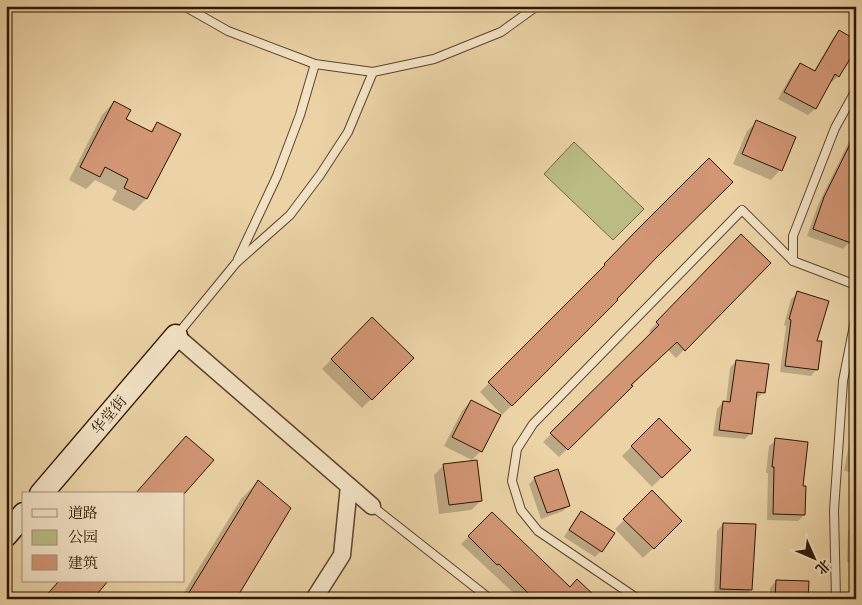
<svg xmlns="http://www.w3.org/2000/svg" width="862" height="605" font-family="'Libre Bodoni','Noto Serif SC',serif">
	<rect width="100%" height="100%" fill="#ebd3a6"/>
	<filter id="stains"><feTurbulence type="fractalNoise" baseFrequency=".004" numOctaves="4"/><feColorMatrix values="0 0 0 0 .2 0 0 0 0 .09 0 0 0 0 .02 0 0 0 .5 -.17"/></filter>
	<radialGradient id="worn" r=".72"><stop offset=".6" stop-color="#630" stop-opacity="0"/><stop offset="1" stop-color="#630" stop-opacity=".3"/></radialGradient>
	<polygon fill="#bbbb84" stroke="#746842" points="574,142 644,209 613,240 544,174"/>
	<g fill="#0003">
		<polygon points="840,32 838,76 832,82 830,81 815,109 808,115 778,99 794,70 800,64 814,71 833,38"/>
		<polygon points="114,102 125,120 149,132 157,124 146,199 134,211 112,200 117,191 95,180 86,189 69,180 102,115"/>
		<polygon points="757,122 795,138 780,170 771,180 733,164 747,131"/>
		<polygon points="856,127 856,228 850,242 843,249 807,236 818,205"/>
		<polygon points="741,236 769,263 676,358 668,350 559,457 543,442 652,334 649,331"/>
		<polygon points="629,239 615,299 616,300 502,415 480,392 597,275 596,274"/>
		<polygon points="798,293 816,342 817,369 811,376 780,372 786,326 784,325 791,299"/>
		<polygon points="372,318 412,358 362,408 322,369"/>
		<polygon points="736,361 764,392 757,398 755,398 751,433 745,439 713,436 717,409 723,402 726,403 730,368"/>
		<polygon points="471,401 481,451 472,460 444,446 462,411"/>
		<polygon points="659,420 689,450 652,487 622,456"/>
		<polygon points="856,434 856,473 844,471 850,439"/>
		<polygon points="186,437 183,494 135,494 174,450"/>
		<polygon points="776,440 801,487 804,515 798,521 767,520 768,473 766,473 769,446"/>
		<polygon points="444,465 481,501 471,510 439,514 434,475"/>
		<polygon points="535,478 569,505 563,511 541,519 529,484"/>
		<polygon points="258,482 235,599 180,599 241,499"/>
		<polygon points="652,492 681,521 643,558 615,529"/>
		<polygon points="582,513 601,551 595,557 564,537 575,519"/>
		<polygon points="492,514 570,588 596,599 520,599 461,544"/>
		<polygon points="856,522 856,599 853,599 854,562 847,562 848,530"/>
		<polygon points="723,524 751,589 745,595 714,595 717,531"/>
		<polygon points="776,581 807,599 770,599 770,588"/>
	</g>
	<g fill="#d29675" stroke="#2d1501">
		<polygon points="839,30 856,40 856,49 839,77 835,74 816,109 784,92 800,63 815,71"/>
		<polygon points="114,101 131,110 126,119 152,132 157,122 181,134 147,199 124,188 128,179 105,167 100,177 80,167"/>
		<polygon points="756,120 796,137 782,171 742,154"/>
		<polygon points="856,132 856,231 851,243 813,229 824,197"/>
		<polygon points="709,158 733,182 657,257 617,299 618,300 512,406 488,382 605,265 604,264 639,228"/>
		<polygon points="741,234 771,263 685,351 677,342 631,385 633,386 568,450 550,433 659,325 656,322"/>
		<polygon points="797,291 829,301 817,341 822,341 818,370 785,366 791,320 789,319"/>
		<polygon points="372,317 414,358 372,400 331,359"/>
		<polygon points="736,360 769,364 765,393 757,392 752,434 719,430 723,401 730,402"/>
		<polygon points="471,400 501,415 482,452 452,437"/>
		<polygon points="659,418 691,450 662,478 631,446"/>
		<polygon points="186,436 214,460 184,494 135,494"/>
		<polygon points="775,438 808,442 803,486 806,486 805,515 773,514 774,467 772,467"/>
		<polygon points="477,460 482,501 449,505 443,464"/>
		<polygon points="558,469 570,506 547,513 534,477"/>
		<polygon points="258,480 291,508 236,599 185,599"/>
		<polygon points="652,490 682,521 654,549 623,519"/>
		<polygon points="581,511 615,533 602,552 569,530"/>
		<polygon points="492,512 570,587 577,579 598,599 534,599 499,564 497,565 468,536"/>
		<polygon points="723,523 756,524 752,590 720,589"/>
		<polygon points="776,580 809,581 808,599 775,599"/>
		<polygon points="59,581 108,581 93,599 43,599"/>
	</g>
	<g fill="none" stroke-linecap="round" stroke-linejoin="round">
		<g stroke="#5c442a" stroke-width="10">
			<g id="lane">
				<polyline points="184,6 228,31 315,64 373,72 434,59 501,32 537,6"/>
				<polyline points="238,259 277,176 300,115 315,64"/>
				<polyline points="793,261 793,236 835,128 856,90"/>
				<polyline points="177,335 236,263 290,215 320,175 348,132 373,72"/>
				<polyline points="372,506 490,599"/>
				<polyline points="638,599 538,531 521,510 512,481 517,449 533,424 742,210 793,261 856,285"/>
				<polyline points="836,599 834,510 843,381 856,315"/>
			</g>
		</g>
		<g stroke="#5c442a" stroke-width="19">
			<g id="street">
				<polyline points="176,336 372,506"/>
				<polyline points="314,599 342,555 349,486"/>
			</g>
		</g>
		<g stroke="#2d1501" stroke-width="25">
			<g id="secondary">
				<polyline points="41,494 176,336"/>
				<polyline points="6,535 24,514"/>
			</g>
		</g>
		<use href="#lane" stroke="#f2e2c5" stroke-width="8"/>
		<use href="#street" stroke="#f2e2c5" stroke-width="16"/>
		<use href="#secondary" stroke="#f2e2c5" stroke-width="22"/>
	</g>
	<g text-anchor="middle" stroke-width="4.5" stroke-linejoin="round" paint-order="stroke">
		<g font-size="15" fill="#2d1501" stroke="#f2e2c5">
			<text transform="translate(109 415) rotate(-50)" y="5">华堂街</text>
		</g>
	</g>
	<rect width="862" height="605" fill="none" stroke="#ebd3a6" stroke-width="25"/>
	<rect x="8" y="8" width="847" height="590" fill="none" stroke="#2d1501" stroke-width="2.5"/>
	<rect x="12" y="12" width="837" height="580" fill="none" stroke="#2d1501"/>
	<rect x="22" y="492" width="162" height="90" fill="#f2e2c5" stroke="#a39077"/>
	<rect x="32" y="509" width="25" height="8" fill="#f2e2c5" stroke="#a39077"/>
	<text x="68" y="518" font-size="15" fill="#2d1501">道路</text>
	<rect x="32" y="530" width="25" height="15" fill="#bbbb84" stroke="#a39077"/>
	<text x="68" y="542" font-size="15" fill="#2d1501">公园</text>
	<rect x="32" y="555" width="25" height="15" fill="#d29675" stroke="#a39077"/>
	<text x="68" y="568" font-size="15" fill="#2d1501">建筑</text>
	<g transform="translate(814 558) rotate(135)" stroke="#f2e2c5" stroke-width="4" paint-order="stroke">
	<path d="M0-4L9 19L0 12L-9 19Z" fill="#2d1501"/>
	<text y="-8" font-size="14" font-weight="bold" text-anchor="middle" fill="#2d1501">北</text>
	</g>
	<rect width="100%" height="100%" filter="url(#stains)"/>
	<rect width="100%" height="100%" fill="url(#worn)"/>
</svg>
